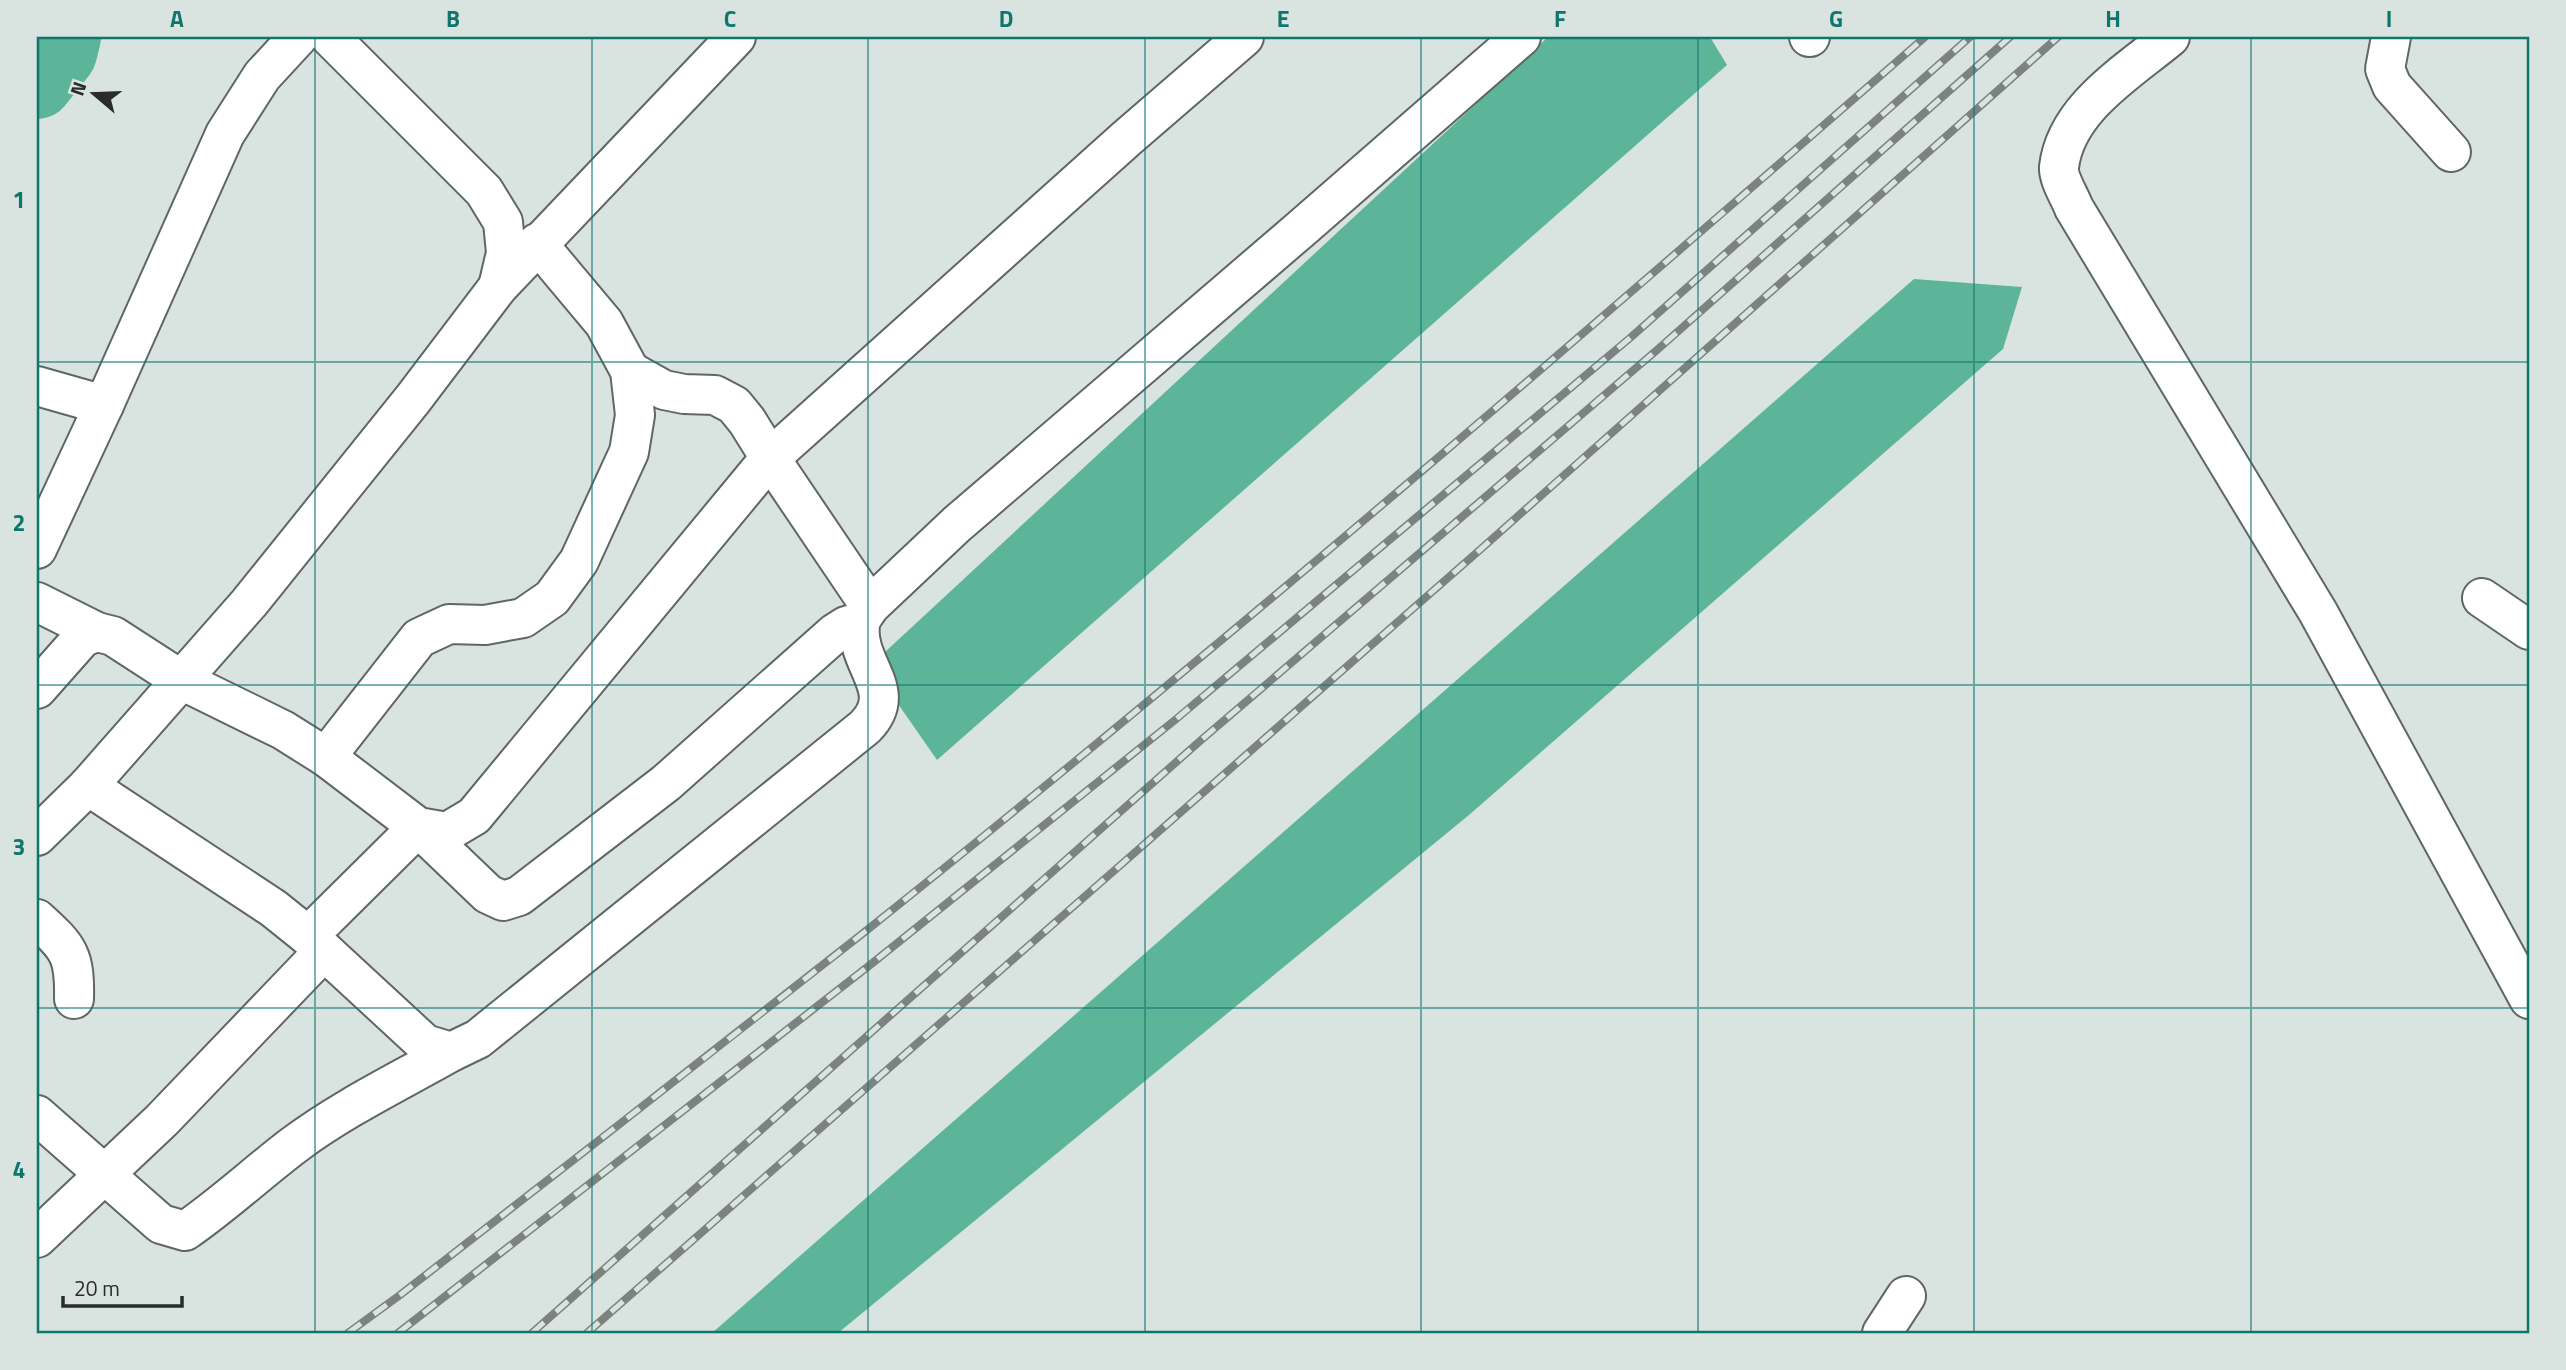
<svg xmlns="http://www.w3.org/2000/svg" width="2566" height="1370" font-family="'Titillium Web',sans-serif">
	<rect width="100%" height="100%" fill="#d9e3df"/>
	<g fill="#5db599">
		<polygon points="1548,37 1710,37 1727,65 937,760 871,665"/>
		<polygon points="1914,279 2022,287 2003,349 1469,815 838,1333 712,1333"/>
	</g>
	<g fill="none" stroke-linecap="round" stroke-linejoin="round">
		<polyline stroke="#5db599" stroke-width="72" points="37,83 61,53 65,37"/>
		<g stroke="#5e6763" stroke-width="42">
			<g id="minor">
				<polyline points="330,37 484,191 503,222 506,253 498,287"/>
				<polyline points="1809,37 1810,37"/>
				<path d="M2170,37C2128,72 2066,108 2059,167C2058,179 2070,197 2074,208L2318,612L2529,999"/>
				<polyline points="2391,37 2385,69 2392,86 2451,152"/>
				<polyline points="630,371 664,390 684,394 715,395 734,405 747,421 770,458 870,606"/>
				<polyline points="37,386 104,405"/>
				<polyline points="37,549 104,405 225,134 262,76 298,37"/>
				<polyline points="2482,598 2529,630"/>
				<polyline points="37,602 97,632"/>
				<polyline points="37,689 83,637 97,632 113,636 181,680 283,730 326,757 418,827 447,832 474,816 770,458 1127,138 1244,37"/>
				<polyline points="326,757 419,638 449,624 485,625 523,618 552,598 579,561 629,452 635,415 630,371 604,323 537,243"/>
				<path d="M88,786L273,908L308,936L425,1044L451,1052L478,1039L865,727C901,691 855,665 860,625C861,618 866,612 870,606L957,524L1302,228L1521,37"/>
				<polyline points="37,836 88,786 249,603 413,399 498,287 736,37"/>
				<path d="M37,919C69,948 75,955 74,999"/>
				<polyline points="308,936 418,827 488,894 503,901 519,896 666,783 835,633 846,626 860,622"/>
				<path d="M37,1115L161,1224L185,1231C223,1205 257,1173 294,1145C342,1109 398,1082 451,1052"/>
				<polyline points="37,1238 162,1120 324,951"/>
				<polyline points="1882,1333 1906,1296"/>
			</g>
		</g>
		<use href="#minor" stroke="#fff" stroke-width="38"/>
		<g stroke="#7c827f" stroke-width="8">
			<g id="rail">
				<path d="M348,1333L400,1295C554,1175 709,1055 862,934C1224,645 1576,341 1925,37"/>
				<polyline points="398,1333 870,965 1175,720 1630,338 1970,37"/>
				<polyline points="532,1333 1200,741 1657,350 2010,37"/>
				<polyline points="587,1333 1482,548 2058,37"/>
			</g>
		</g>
		<use href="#rail" stroke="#d9e3df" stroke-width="5" stroke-dasharray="16" stroke-linecap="butt"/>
	</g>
	<path fill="none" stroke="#0f766e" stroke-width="2" stroke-opacity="0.55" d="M315,37V1333M592,37V1333M868,37V1333M1145,37V1333M1421,37V1333M1698,37V1333M1974,37V1333M2251,37V1333M37,362H2529M37,685H2529M37,1008H2529"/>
	<rect width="2566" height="1370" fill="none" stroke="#d9e3df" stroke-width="77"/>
	<g transform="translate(94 94) rotate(289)" stroke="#d9e3df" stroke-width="5" paint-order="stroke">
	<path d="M0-5L12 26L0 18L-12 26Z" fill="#292c2b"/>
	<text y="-10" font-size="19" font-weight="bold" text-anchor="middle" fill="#292c2b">N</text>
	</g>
	<path d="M63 1296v10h119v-10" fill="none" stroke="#292c2b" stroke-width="3.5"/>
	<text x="74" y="1296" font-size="21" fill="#292c2b" stroke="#d9e3df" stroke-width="5" paint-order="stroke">20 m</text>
	<rect x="38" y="38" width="2490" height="1294" fill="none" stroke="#0f766e" stroke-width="2.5"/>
	<g font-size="23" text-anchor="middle" font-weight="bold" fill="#0f766e">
		<text x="177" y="27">A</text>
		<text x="453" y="27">B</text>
		<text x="730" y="27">C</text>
		<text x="1006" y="27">D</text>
		<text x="1283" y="27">E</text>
		<text x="1560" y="27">F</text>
		<text x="1836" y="27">G</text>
		<text x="2113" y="27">H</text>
		<text x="2389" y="27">I</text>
		<text x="19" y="208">1</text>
		<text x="19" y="531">2</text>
		<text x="19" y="855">3</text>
		<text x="19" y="1178">4</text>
	</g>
</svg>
